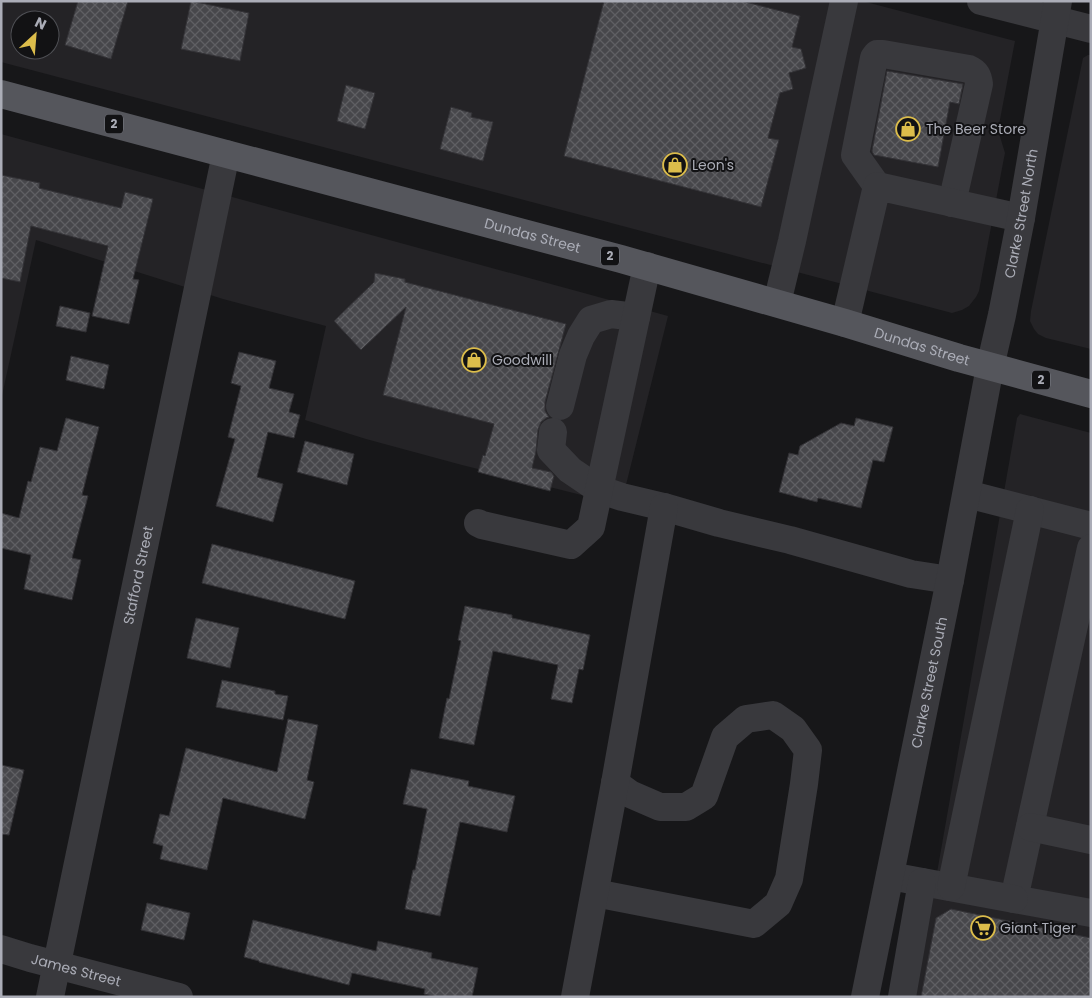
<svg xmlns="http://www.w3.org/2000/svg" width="1092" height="998" font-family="Poppins,sans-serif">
	<defs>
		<pattern id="building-cross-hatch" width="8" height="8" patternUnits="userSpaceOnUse" patternTransform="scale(1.25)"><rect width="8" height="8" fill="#47474b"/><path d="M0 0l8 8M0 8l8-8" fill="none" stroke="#5f5f63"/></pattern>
	</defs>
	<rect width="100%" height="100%" fill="#171719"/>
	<g fill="#242326" fill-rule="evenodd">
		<path d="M1,1H862L1015,41L998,130L1005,153L1003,163L979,291L976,297L969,306L962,310L952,313L1,62ZM20,20H50V50H20Z"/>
		<polygon points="1088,55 1091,55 1091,349 1046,338 1038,334 1034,329 1030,321 1031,311 1083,58"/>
		<polygon points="1,134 668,316 621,505 462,465 366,439 305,420 326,326 223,299 36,240 1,400"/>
		<polygon points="1020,414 1091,433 1091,997 906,997 935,884 1017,418"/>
	</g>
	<g fill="url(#building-cross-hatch)" stroke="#323135">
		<polygon points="78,1 128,1 111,59 65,45"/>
		<polygon points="191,1 249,13 240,61 181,49"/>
		<polygon points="604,1 742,1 800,16 792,47 801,49 806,68 789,73 793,89 780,93 768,138 779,140 761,207 564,156"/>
		<polygon points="887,71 963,84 959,104 950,102 938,167 874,155 872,151"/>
		<polygon points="346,85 375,93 365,129 337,121"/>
		<polygon points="451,107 472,113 471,117 493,122 483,161 440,149"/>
		<polygon points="1,175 40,183 39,188 121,208 125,192 153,199 133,279 139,280 129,324 92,316 108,246 31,226 20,282 1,278"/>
		<polygon points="375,273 405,279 405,282 566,324 545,402 545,411 549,417 546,418 541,422 538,430 536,451 532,468 551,472 554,476 550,491 478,472 483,455 485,456 494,424 383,395 406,307 361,350 334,321 374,282"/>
		<polygon points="60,306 90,313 86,332 56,326"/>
		<polygon points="239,352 276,361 269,388 294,394 289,412 300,415 294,438 268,432 257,477 283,484 273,522 216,506 235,439 228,437 241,386 231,383"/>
		<polygon points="71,356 109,365 104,389 66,380"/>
		<polygon points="66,418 99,427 82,495 88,496 72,558 81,560 72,600 24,589 31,555 1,548 1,513 19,518 28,481 31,482 40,447 57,451"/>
		<polygon points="856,418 893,427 884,462 873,460 861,508 818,498 817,502 779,492 789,453 798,455 800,446 841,423 854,426"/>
		<polygon points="305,441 354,454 347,485 297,472"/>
		<polygon points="212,544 355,581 345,619 202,583"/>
		<polygon points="465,606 512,615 512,618 590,635 583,670 579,669 572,703 551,699 558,665 493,651 474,745 439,738 447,698 449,699 461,641 458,640"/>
		<polygon points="196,618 239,628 230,668 187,658"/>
		<polygon points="222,680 275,691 275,694 288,696 283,720 216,707"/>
		<polygon points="288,719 318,725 307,780 314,782 305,819 223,798 207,870 160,859 163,846 153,843 160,814 169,816 186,748 277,772"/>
		<polygon points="1,765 24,770 9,835 1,834"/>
		<polygon points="411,769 469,781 468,786 515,796 507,832 460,822 440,916 405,909 413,870 415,870 427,809 403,804"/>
		<polygon points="147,903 190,913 184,940 141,930"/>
		<polygon points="951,909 1091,938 1091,997 921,997 936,918"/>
		<polygon points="253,920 376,951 378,941 432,953 431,958 478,968 472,997 438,997 424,994 425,989 352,973 349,985 259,962 259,961 244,957"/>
	</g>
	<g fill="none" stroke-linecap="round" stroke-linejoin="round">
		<g stroke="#39393d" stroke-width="28">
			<polyline points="981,1 1091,29"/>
			<path d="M877,186L855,155L874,58L877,54H883L969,69C976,72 978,76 979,84L952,203"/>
			<polyline points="777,303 792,241 844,1"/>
			<polyline points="845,323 877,186 1021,218"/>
			<polyline points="560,406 573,355 581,336 591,320 611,314 636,317"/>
			<polyline points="553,432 551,450 570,470 598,489 622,497 664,507 719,523 790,540 911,574 950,580"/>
			<polyline points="967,494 1091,526"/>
			<polyline points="478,523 482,525 571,545 591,527 647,266"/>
			<polyline points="1091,548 1014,899 1091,913"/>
			<polyline points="1030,827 1091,840"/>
			<polyline points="890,876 1014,899"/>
			<polyline points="951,887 1030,510"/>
			<polyline points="595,893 754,924 778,904 789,879 804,784 808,750 793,729 773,715 746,719 725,737 704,796 686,807 660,807 630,794 615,783"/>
			<path id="s1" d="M1,949L30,958L179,997"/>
			<path id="s2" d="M50,997L226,154"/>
			<polyline points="575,997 615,783 664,507"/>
			<path id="s3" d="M865,997L950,580L990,367L1002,315L1021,218L1058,1"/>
			<polyline points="902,997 922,882"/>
		</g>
		<path stroke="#55565c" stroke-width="28" id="s4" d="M1,94L621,259L845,323L959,358L1091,394"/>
	</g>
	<defs>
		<g id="shop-ring" transform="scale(1.25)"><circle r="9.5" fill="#121214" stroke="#dcbd4b" stroke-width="1.5"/><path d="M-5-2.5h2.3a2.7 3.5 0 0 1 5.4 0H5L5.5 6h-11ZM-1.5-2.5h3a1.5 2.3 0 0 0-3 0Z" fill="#dcbd4b"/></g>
		<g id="supermarket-ring" transform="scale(1.25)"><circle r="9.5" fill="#121214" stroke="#dcbd4b" stroke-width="1.5"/><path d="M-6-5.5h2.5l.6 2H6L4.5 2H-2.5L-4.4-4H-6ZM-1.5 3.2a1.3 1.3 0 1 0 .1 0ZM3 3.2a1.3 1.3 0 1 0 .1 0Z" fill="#dcbd4b"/></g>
	</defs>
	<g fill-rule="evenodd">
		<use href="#shop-ring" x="908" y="129"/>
		<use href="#shop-ring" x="675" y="165"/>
		<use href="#shop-ring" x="474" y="360"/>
		<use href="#supermarket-ring" x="983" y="928"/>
	</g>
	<g text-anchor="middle" stroke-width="4" stroke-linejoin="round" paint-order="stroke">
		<g fill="#121214" stroke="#7d7e86" stroke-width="1">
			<rect x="105" y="114.5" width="18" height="19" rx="4"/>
			<rect x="601" y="246.5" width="18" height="19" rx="4"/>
			<rect x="1032" y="370.5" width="18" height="19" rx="4"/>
		</g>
		<g font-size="12" font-weight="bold" fill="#abadb7">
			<text x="114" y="128">2</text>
			<text x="610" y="260">2</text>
			<text x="1041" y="384">2</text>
		</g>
		<g font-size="14" fill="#abadb7" stroke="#121214" text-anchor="start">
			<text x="926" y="134">The Beer Store</text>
			<text x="692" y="170">Leon's</text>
			<text x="492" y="365">Goodwill</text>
			<text x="1000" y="933">Giant Tiger</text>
		</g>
		<g font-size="14" fill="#abadb7" stroke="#121214">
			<text dy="5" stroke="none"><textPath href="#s3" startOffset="799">Clarke Street North</textPath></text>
			<text dy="5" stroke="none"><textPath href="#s4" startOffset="550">Dundas Street</textPath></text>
			<text dy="5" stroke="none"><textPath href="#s4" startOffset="955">Dundas Street</textPath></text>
			<text dy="5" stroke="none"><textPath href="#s2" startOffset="431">Stafford Street</textPath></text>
			<text dy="5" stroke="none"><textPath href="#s3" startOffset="321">Clarke Street South</textPath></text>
			<text dy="5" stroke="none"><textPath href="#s1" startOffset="78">James Street</textPath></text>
		</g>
	</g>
	<rect width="1092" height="998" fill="none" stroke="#abadb7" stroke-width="5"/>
	<g transform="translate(35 35) rotate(26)"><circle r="24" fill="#121214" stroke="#4f5055"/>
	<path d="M0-4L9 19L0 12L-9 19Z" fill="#dcbd4b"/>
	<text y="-8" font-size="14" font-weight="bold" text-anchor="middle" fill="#abadb7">N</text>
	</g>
</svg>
